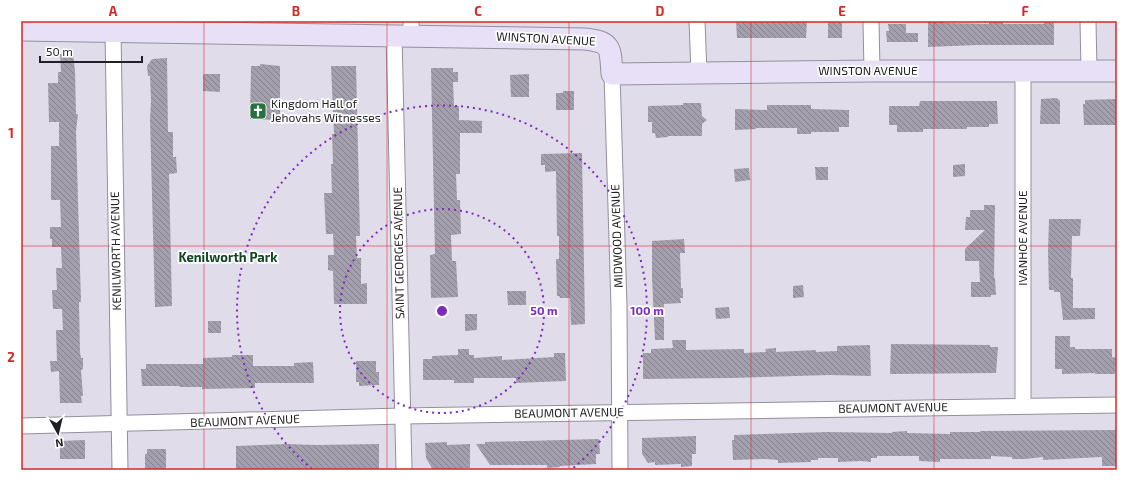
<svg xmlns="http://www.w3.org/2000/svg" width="1138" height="491" font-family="'Exo 2',sans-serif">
	<defs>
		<pattern id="building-back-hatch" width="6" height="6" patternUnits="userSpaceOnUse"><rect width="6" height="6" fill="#a49fad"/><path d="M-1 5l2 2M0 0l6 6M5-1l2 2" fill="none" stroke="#85818d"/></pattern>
	</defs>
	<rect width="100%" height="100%" fill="#e1dcea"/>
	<g fill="url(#building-back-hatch)">
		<polygon points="736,21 807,21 806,38 737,38"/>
		<rect x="828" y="21" width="14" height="17"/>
		<polygon points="928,21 944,21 944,23 989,24 989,21 1003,21 1003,24 1044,24 1044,21 1054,21 1054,45 977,45 928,47"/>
		<polygon points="888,24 906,24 906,33 918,33 918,42 887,42 886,31 889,31"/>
		<polygon points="73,53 75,71 76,114 78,114 76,131 81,302 79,302 80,352 81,358 83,358 83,369 81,370 83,396 81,396 82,403 60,403 59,371 51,372 50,361 57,361 56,330 63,330 62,309 53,309 52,290 57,290 56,268 62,268 61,247 52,247 52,239 50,239 50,227 61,227 60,200 51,200 51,146 59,146 59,122 49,122 48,83 58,83 58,72 61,72 60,54"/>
		<polygon points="167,58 168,132 173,132 173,157 176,157 177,173 169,174 172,306 155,307 150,120 151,101 150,76 148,76 147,66 152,59"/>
		<polygon points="260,64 280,66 280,120 250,119 251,66 260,66"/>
		<polygon points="331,66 356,66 360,236 356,236 357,258 361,258 361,284 367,283 367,304 334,304 333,271 328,270 328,255 334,255 333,234 326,234 324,193 332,193 331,164 333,164 332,134 334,134"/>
		<polygon points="431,68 453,68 453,72 458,72 458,82 453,82 454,106 459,106 459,120 482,121 482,133 460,133 460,174 456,174 457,200 460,200 461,234 451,235 452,261 456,261 458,297 431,298 430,255 435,254"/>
		<polygon points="203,74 220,74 220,92 203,91"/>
		<polygon points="529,74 529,97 511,97 510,75"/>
		<polygon points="563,91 574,91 574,110 556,110 556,93 563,93"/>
		<polygon points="1057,98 1060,101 1060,124 1040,124 1041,99"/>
		<polygon points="1117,99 1117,125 1084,125 1083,104 1085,104 1085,100"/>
		<polygon points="920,101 997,101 998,124 989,124 989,127 967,127 967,129 923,129 923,132 897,132 897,125 889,125 889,106 919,106"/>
		<polygon points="683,103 701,103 702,116 707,120 702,124 702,136 668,136 668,137 656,138 655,133 652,133 652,122 648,122 648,106 683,105"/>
		<polygon points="767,105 811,105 811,109 849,110 849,127 839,127 839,132 811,132 811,134 797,134 797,128 756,128 756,129 735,130 735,109 767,110"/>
		<polygon points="582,153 585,324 571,325 570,298 560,298 559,296 557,296 556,259 559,259 559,236 557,236 556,171 545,172 545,165 541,165 541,154"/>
		<polygon points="965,164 965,176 953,177 953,165"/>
		<polygon points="815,167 828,167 828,180 816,180"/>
		<polygon points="749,168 750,180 735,182 734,169"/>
		<polygon points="984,205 995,205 994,278 995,278 996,295 991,295 991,297 971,297 971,282 980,282 979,261 965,261 965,249 985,230 965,230 966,217 970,217 970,210 984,210"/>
		<polygon points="1049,219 1081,219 1080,236 1072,236 1071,278 1073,278 1073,308 1095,308 1095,319 1063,320 1060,292 1054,292 1054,290 1049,290 1048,252"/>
		<polygon points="684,239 685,253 680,253 681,288 683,288 683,298 680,298 681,303 664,304 664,340 655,340 652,278 652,241"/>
		<polygon points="803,285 804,297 793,298 793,286"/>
		<polygon points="507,291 526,291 526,305 508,305"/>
		<polygon points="729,307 730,318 716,319 715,308"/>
		<polygon points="465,314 477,314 477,330 465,331"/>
		<rect x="208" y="321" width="13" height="12"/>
		<polygon points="1055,336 1070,336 1070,347 1075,347 1075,349 1112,349 1112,357 1116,358 1115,374 1095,374 1095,373 1062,374 1062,369 1055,369"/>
		<polygon points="672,340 686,340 686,350 744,349 744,353 766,352 765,349 776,348 776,352 816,350 816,352 837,351 837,346 870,345 871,376 830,375 732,378 643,379 643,353 651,353 651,349 673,348"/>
		<polygon points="891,344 990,345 990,347 998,347 996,373 890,374"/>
		<polygon points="458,349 469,349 469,355 474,355 474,358 502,356 502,360 554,357 554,353 565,353 566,381 516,383 516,378 474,378 474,383 454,383 454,380 423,380 423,359 432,359 432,356 458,355"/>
		<polygon points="232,355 253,355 253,366 294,366 294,363 313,362 314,383 255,383 255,388 202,389 202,387 180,387 179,386 142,386 141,369 146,369 146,364 203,364 203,358 230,357 232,357"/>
		<polygon points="356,361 376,361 376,372 379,372 379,385 359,386 359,382 356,382"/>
		<polygon points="1117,430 1117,466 1102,466 1102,457 1043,460 1043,457 1025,459 1012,459 1012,457 991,456 991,459 940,459 940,462 919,461 919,456 877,456 877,458 871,458 871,462 861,461 838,462 838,458 818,458 818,460 811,460 811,462 778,463 778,460 766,459 733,460 732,440 734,440 734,435 828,432 892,433 892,432 907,431 907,433 950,434 950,432 980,432 980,431"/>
		<polygon points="696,436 696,454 692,454 692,466 681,467 681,464 655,465 655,462 648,463 642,454 642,438"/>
		<polygon points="599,439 600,454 596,454 596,464 560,466 560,467 547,468 547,465 490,465 476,444 485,444 485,442"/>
		<polygon points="85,440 85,459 60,459 60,441"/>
		<polygon points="447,442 447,445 470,444 470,468 433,470 426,458 425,443"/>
		<polygon points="287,444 316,445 379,444 379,470 361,470 361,469 236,470 236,446"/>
		<polygon points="147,449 166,449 166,470 145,470 145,454 147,454"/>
	</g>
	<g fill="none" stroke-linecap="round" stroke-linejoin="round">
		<g stroke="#948f9d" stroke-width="17">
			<g id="street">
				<polyline points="411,21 411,35"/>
				<polyline points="697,21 699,73"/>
				<polyline points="871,21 872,71"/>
				<polyline points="1088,21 1089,71"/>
				<polyline points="113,31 120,470"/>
				<polyline points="394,35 404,470"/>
				<polyline points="1023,71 1023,405"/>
				<polyline points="612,74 619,307 620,470"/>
				<polyline points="21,426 402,416 1117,405"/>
			</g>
		</g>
		<g stroke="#948f9d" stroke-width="23">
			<path id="secondary" d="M21,30L585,39C613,42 610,49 612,74L872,71H1117"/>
		</g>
		<use href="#street" stroke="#fff" stroke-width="15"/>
		<use href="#secondary" stroke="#e8e0f6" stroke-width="21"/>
	</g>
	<path fill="none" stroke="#d62828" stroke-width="1" stroke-opacity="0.55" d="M204,21V470M387,21V470M569,21V470M751,21V470M934,21V470M21,246H1117"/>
	<g fill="none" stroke="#7b2cbf" stroke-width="2" stroke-dasharray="2 4">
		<circle cx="442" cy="311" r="102"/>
		<path d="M312 469A205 205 0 1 1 572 469"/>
	</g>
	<defs>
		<g id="church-square" transform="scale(0.9)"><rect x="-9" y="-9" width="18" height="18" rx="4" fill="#28713f" stroke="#fff"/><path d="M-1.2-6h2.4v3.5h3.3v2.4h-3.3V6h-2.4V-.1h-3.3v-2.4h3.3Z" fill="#fff"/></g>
	</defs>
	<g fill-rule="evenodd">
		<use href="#church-square" x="258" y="111"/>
	</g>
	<g text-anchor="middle" stroke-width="3.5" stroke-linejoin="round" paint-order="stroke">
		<g font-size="12" fill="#201f24" stroke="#fff">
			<text transform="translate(546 39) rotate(3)" y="4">WINSTON AVENUE</text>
			<text x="868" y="75">WINSTON AVENUE</text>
			<text transform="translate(617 236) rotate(-92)" y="4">MIDWOOD AVENUE</text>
			<text transform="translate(1023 238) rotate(-90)" y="4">IVANHOE AVENUE</text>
			<text transform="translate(116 251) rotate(-91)" y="4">KENILWORTH AVENUE</text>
			<text transform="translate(399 253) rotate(-91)" y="4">SAINT GEORGES AVENUE</text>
			<text transform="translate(893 408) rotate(-1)" y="4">BEAUMONT AVENUE</text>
			<text transform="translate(569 413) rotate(-1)" y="4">BEAUMONT AVENUE</text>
			<text transform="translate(245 421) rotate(-2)" y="4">BEAUMONT AVENUE</text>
		</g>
		<g font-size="12" fill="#201f24" stroke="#fff" text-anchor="start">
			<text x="271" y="108">Kingdom Hall of<tspan x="271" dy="14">Jehovahs Witnesses</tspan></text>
		</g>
		<g font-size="13" font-weight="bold" fill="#142" stroke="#fff">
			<text x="228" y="262">Kenilworth Park</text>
		</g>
	</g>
	<circle cx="442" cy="311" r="6" fill="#7b2cbf" stroke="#fff" stroke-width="2"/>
	<g font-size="12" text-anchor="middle" font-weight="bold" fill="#7b2cbf" stroke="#fff" stroke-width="3.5" stroke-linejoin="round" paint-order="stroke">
		<text x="544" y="315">50 m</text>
		<text x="647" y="315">100 m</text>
	</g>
	<rect width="1138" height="491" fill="none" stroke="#ffffff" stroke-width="44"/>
	<g transform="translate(58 433) rotate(172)" stroke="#ffffff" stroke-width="3" paint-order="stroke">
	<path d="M0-3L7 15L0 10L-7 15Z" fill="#201f24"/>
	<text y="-6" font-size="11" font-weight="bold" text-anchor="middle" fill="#201f24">N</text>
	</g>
	<path d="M40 56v6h102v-6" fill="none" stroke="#201f24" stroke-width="2"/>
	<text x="46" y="56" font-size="12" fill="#201f24" stroke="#ffffff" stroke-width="3" paint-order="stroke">50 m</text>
	<rect x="22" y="22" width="1094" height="447" fill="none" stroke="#d62828" stroke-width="1.5"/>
	<g font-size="13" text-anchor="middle" font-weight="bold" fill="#d62828">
		<text x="113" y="16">A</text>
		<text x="296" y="16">B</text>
		<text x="478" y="16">C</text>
		<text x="660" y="16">D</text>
		<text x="842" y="16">E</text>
		<text x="1025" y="16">F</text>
		<text x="11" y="138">1</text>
		<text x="11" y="362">2</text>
	</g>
</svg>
